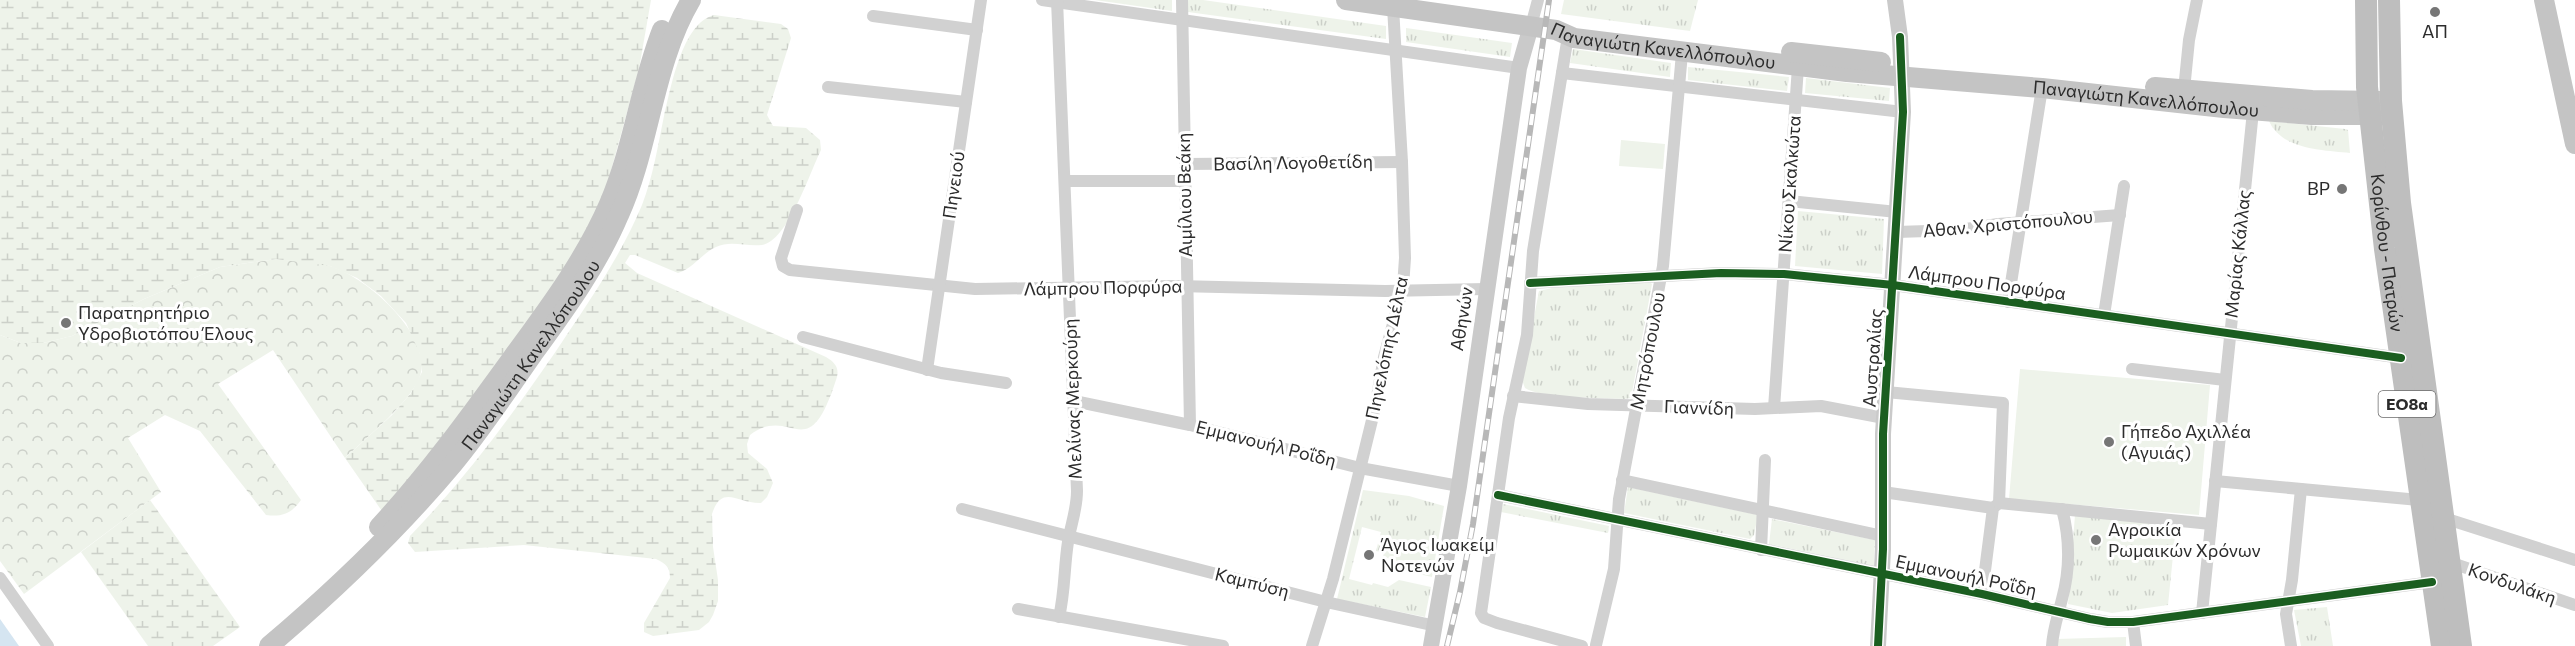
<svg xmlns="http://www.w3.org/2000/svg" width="2575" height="646" font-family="Commissioner,sans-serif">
	<defs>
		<pattern id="grass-tufts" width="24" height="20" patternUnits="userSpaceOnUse" patternTransform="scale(1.5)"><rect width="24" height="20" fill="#eef3ea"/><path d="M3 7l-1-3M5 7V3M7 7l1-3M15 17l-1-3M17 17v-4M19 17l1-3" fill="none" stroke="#ccd0c9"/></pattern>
		<pattern id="forest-crowns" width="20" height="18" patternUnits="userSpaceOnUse" patternTransform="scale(1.5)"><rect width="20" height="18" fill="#eef3ea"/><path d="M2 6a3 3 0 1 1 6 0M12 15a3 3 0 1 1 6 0" fill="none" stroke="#ccd0c9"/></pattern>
		<pattern id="wetland-marsh" width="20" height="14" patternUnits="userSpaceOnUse" patternTransform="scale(1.5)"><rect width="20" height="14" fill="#eef3ea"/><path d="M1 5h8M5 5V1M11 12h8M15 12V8" fill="none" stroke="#ccd0c9"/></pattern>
	</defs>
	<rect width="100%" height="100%" fill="#fff"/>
	<g fill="url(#grass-tufts)">
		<polygon points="1095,0 1172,0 1172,11"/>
		<polygon points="1188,0 1203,0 1386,26 1386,39 1188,12"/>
		<polygon points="1564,0 1698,0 1690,31 1561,14"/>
		<polygon points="1406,28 1512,43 1510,57 1406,42"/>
		<polygon points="1573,49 1671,63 1670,77 1570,63"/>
		<polygon points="1688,67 1789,77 1787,91 1688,80"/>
		<polygon points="1806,78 1890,88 1889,101 1805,93"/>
		<path d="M2269,121L2345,129L2348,130L2350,153C2323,150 2282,150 2269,121Z"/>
		<polygon points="1798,211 1884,219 1882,274 1795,266"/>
		<path d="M1649,282L1652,284L1631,398L1624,399C1604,398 1539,398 1525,388L1522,380L1539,291L1552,288Z"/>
		<polygon points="1628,487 1758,515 1754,535 1750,539 1624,513"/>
		<polygon points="1363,490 1409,496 1444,506 1432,577 1401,570 1395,560 1383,557 1384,553 1376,551 1381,532 1362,527 1349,579 1372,585 1373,583 1388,587 1399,580 1431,587 1425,617 1337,599"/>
		<polygon points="1503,504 1609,526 1608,533 1501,512"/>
		<polygon points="2075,515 2176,526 2168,605 2112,613 2068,604"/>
		<polygon points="1772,519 1875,540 1874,566 1769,544"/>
		<polygon points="2327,607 2333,646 2301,646 2294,610"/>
	</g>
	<path fill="url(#forest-crowns)" d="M276,259C293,261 314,261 330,266C366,277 428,331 421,372C417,397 364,440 345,458L273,350L218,384L301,500C291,514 282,517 266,515L200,431L165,415L128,438L161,492L24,594L0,561V335L21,343H43L72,336L144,299L220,267Z"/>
	<g fill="url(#wetland-marsh)">
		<polygon points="0,0 651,0 639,69 604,196 573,255 509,352 384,514 345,458 392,415 411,393 422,372 419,352 406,323 381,296 357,278 330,266 276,259 220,267 144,299 72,336 43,343 21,343 0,335"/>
		<path d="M714,15L781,24L788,29L791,38L767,115L773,126L806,128L820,140L821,150C810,172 788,241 762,245C746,247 731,240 716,247C702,253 694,268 678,273L635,255H630L625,263L637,273L826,357C836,363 840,369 836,380C807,470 792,403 750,435L747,444L748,453L767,469L773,483L767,497L761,503C738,504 722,483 712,514L713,547L718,580V601L713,615L709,622L699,630L653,636L644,632V623L670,578C670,567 666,564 656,559L524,545L415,552L408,543L410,536C464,480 510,418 554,354C586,306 620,258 642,205C653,177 658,145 664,116C671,88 682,23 714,15Z"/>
		<polygon points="150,500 240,627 213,646 148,646 81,552"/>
	</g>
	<g fill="#eef3ea">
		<polygon points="1621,140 1665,144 1663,169 1619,166"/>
		<polygon points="2020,369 2210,385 2199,515 2009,499"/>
		<polygon points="2126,637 2126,646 2057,646 2056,639"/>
	</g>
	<polygon fill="#d5e5f1" points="0,619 19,646 0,646"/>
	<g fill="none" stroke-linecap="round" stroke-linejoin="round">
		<g stroke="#d1d1d1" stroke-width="12">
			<polyline points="1042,0 1519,68"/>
			<path d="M1057,0L1077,491C1077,509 1071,524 1068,542C1064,567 1065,592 1059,617"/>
			<polyline points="1182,0 1190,425"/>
			<polyline points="873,16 977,30"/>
			<polyline points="1531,26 1538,0"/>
			<polyline points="1568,36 1533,251 1527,335 1509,418 1481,613 1484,618 1497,623 1582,646"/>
			<polyline points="1562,73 1903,112"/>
			<polyline points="828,87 966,102"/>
			<polyline points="2184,90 2189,40 2197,0"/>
			<polyline points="1185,164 1402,162"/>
			<polyline points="1065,181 1185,181"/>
			<polyline points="1789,201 1897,212"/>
			<polyline points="797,210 781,258 783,266 790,270 975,289 1177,286 1385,291 1486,289"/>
			<polyline points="1896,232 1960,230 1998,224 2120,215"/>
			<polyline points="1530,283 1721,273 1784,274 1893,285 2401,358"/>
			<polyline points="2008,302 2042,88"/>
			<polyline points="2104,315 2124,186"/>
			<polyline points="803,337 941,373 1006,383"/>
			<polyline points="2132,369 2225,380"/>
			<polyline points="927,370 981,0"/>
			<polyline points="1886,392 2003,403 1999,503 1993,508 1982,594"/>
			<polyline points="1513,396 1588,404 1755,409 1821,406 1884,418"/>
			<polyline points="1074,401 1190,425 1360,468 1459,486"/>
			<polyline points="1774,408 1798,67"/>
			<polyline points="1622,480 1883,536"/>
			<polyline points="2215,481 2419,500"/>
			<polyline points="1883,492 1993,508"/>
			<polyline points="1498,495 1982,594 2090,619 2108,622 2133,622 2432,582"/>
			<polyline points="1999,503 2211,524"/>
			<polyline points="962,509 1326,602 1436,626"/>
			<polyline points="2444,518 2575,560"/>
			<polyline points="1761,550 1765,460"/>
			<polyline points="2449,562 2575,605"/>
			<polyline points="0,578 48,646"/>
			<polyline points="1018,609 1223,646"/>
			<polyline points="2202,613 2253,111"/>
			<polyline points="2133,622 2136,646"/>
			<polyline points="1596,645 1614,569 1619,499 1663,266 1682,53"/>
			<polyline points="1312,646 1333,579 1375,408 1384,357 1403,287 1405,258 1402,162 1393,7"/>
			<path d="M2052,646C2053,629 2058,616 2062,599C2070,570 2070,539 2062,509"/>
			<polyline points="2291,646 2286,614 2292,580 2301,489"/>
		</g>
		<g stroke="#cacaca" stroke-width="16">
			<polyline points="1431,646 1459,486 1519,68 1531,26"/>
			<polyline points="1878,646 1883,549 1883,434 1903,112 1900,37 1895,0"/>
		</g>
		<g stroke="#c4c4c4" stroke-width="20">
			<path id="s1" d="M1346,0L1556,30L1574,38L1847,72L2042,88L2224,108L2312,115H2386"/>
			<polyline points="2544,0 2575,144"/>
			<polyline points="1791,52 1881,62"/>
			<polyline points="2155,87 2312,100 2383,101"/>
			<path d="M379,527C428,474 470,416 512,358C547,310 585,260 609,204C633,148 640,86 662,30"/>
			<path id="s2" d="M269,646C335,590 397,531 453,464C482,429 507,391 533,354C565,310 598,265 619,215C650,147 653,64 691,0"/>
		</g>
		<g stroke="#bebebe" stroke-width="22">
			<path id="s3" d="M2366,0L2367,87L2385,249L2442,646"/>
			<polyline points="2389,0 2391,101 2400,203 2461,646"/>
		</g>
		<g stroke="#b8b8b8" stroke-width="6">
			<polyline id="rail" points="1447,646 1460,592 1473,524 1549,0"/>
		</g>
		<use href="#rail" stroke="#fff" stroke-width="4" stroke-dasharray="11" stroke-linecap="butt"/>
		<g stroke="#fff" stroke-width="11">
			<g id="cycleway">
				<polyline points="1530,283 1721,273 1784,274 1893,285 2401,358"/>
				<polyline points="1498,495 1982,594 2090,619 2108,622 2133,622 2432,582"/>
				<polyline points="1878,646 1883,549 1883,434 1903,112 1900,37"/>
			</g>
		</g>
		<use href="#cycleway" stroke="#1b5e20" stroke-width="8"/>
	</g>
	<g fill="#767676" stroke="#fff" stroke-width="2">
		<circle cx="2435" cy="12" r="6"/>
		<circle cx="2342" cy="189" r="6"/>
		<circle cx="66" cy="323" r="6"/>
		<circle cx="2109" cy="442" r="6"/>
		<circle cx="2096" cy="540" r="6"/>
		<circle cx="1369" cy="555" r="6"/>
	</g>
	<g text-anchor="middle" stroke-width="6" stroke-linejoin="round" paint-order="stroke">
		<rect fill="#fff" stroke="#6b6b6b" stroke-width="1.5" x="2378.5" y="391" width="57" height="26" rx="4.5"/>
		<g font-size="16" font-weight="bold" fill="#2c2c2c">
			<text x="2407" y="410">ΕΟ8α</text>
		</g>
		<g font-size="18" fill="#2c2c2c" stroke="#fff" text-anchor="start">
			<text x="2435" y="38" text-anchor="middle">ΑΠ</text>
			<text x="2330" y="195" text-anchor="end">BP</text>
			<text x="78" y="319">Παρατηρητήριο<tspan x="78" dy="21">Υδροβιοτόπου Έλους</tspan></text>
			<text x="2121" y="438">Γήπεδο Αχιλλέα<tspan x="2121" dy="21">(Αγυιάς)</tspan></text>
			<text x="2108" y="536">Αγροικία<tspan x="2108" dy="21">Ρωμαικών Χρόνων</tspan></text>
			<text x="1381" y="551">Άγιος Ιωακείμ<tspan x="1381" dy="21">Νοτενών</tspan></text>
		</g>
		<g font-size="18" fill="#2c2c2c" stroke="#fff">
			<text dy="6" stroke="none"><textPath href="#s1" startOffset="321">Παναγιώτη Κανελλόπουλου</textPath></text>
			<text dy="6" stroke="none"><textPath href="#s1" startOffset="807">Παναγιώτη Κανελλόπουλου</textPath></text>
			<text transform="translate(1293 163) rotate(-1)" y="6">Βασίλη Λογοθετίδη</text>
			<text transform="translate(1790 184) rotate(-86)" y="6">Νίκου Σκαλκώτα</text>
			<text transform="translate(954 185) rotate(-82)" y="6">Πηνειού</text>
			<text transform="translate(1185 195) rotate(-91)" y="6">Αιμίλιου Βεάκη</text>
			<text transform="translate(2008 224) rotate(-5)" y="6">Αθαν. Χριστόπουλου</text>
			<text dy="6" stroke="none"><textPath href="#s3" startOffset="254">Κορίνθου - Πατρών</textPath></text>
			<text transform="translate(2238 254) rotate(-84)" y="6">Μαρίας Κάλλας</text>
			<text transform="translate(1987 283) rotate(8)" y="6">Λάμπρου Πορφύρα</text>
			<text transform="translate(1103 288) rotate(-1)" y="6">Λάμπρου Πορφύρα</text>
			<text transform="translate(1462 319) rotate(-81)" y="6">Αθηνών</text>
			<text transform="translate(1387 348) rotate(-78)" y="6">Πηνελόπης Δέλτα</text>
			<text transform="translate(1648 351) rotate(-79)" y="6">Μητρόπουλου</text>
			<text dy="6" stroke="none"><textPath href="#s2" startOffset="393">Παναγιώτη Κανελλόπουλου</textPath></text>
			<text transform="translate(1873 358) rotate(-86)" y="6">Αυστραλίας</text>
			<text transform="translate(1073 399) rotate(-92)" y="6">Μελίνας Μερκούρη</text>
			<text transform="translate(1699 408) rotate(2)" y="6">Γιαννίδη</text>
			<text transform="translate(1266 444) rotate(14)" y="6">Εμμανουήλ Ροΐδη</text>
			<text transform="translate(1966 576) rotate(12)" y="6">Εμμανουήλ Ροΐδη</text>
			<text transform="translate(1252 583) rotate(14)" y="6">Καμπύση</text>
			<text transform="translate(2512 584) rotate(19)" y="6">Κονδυλάκη</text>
		</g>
	</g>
</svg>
